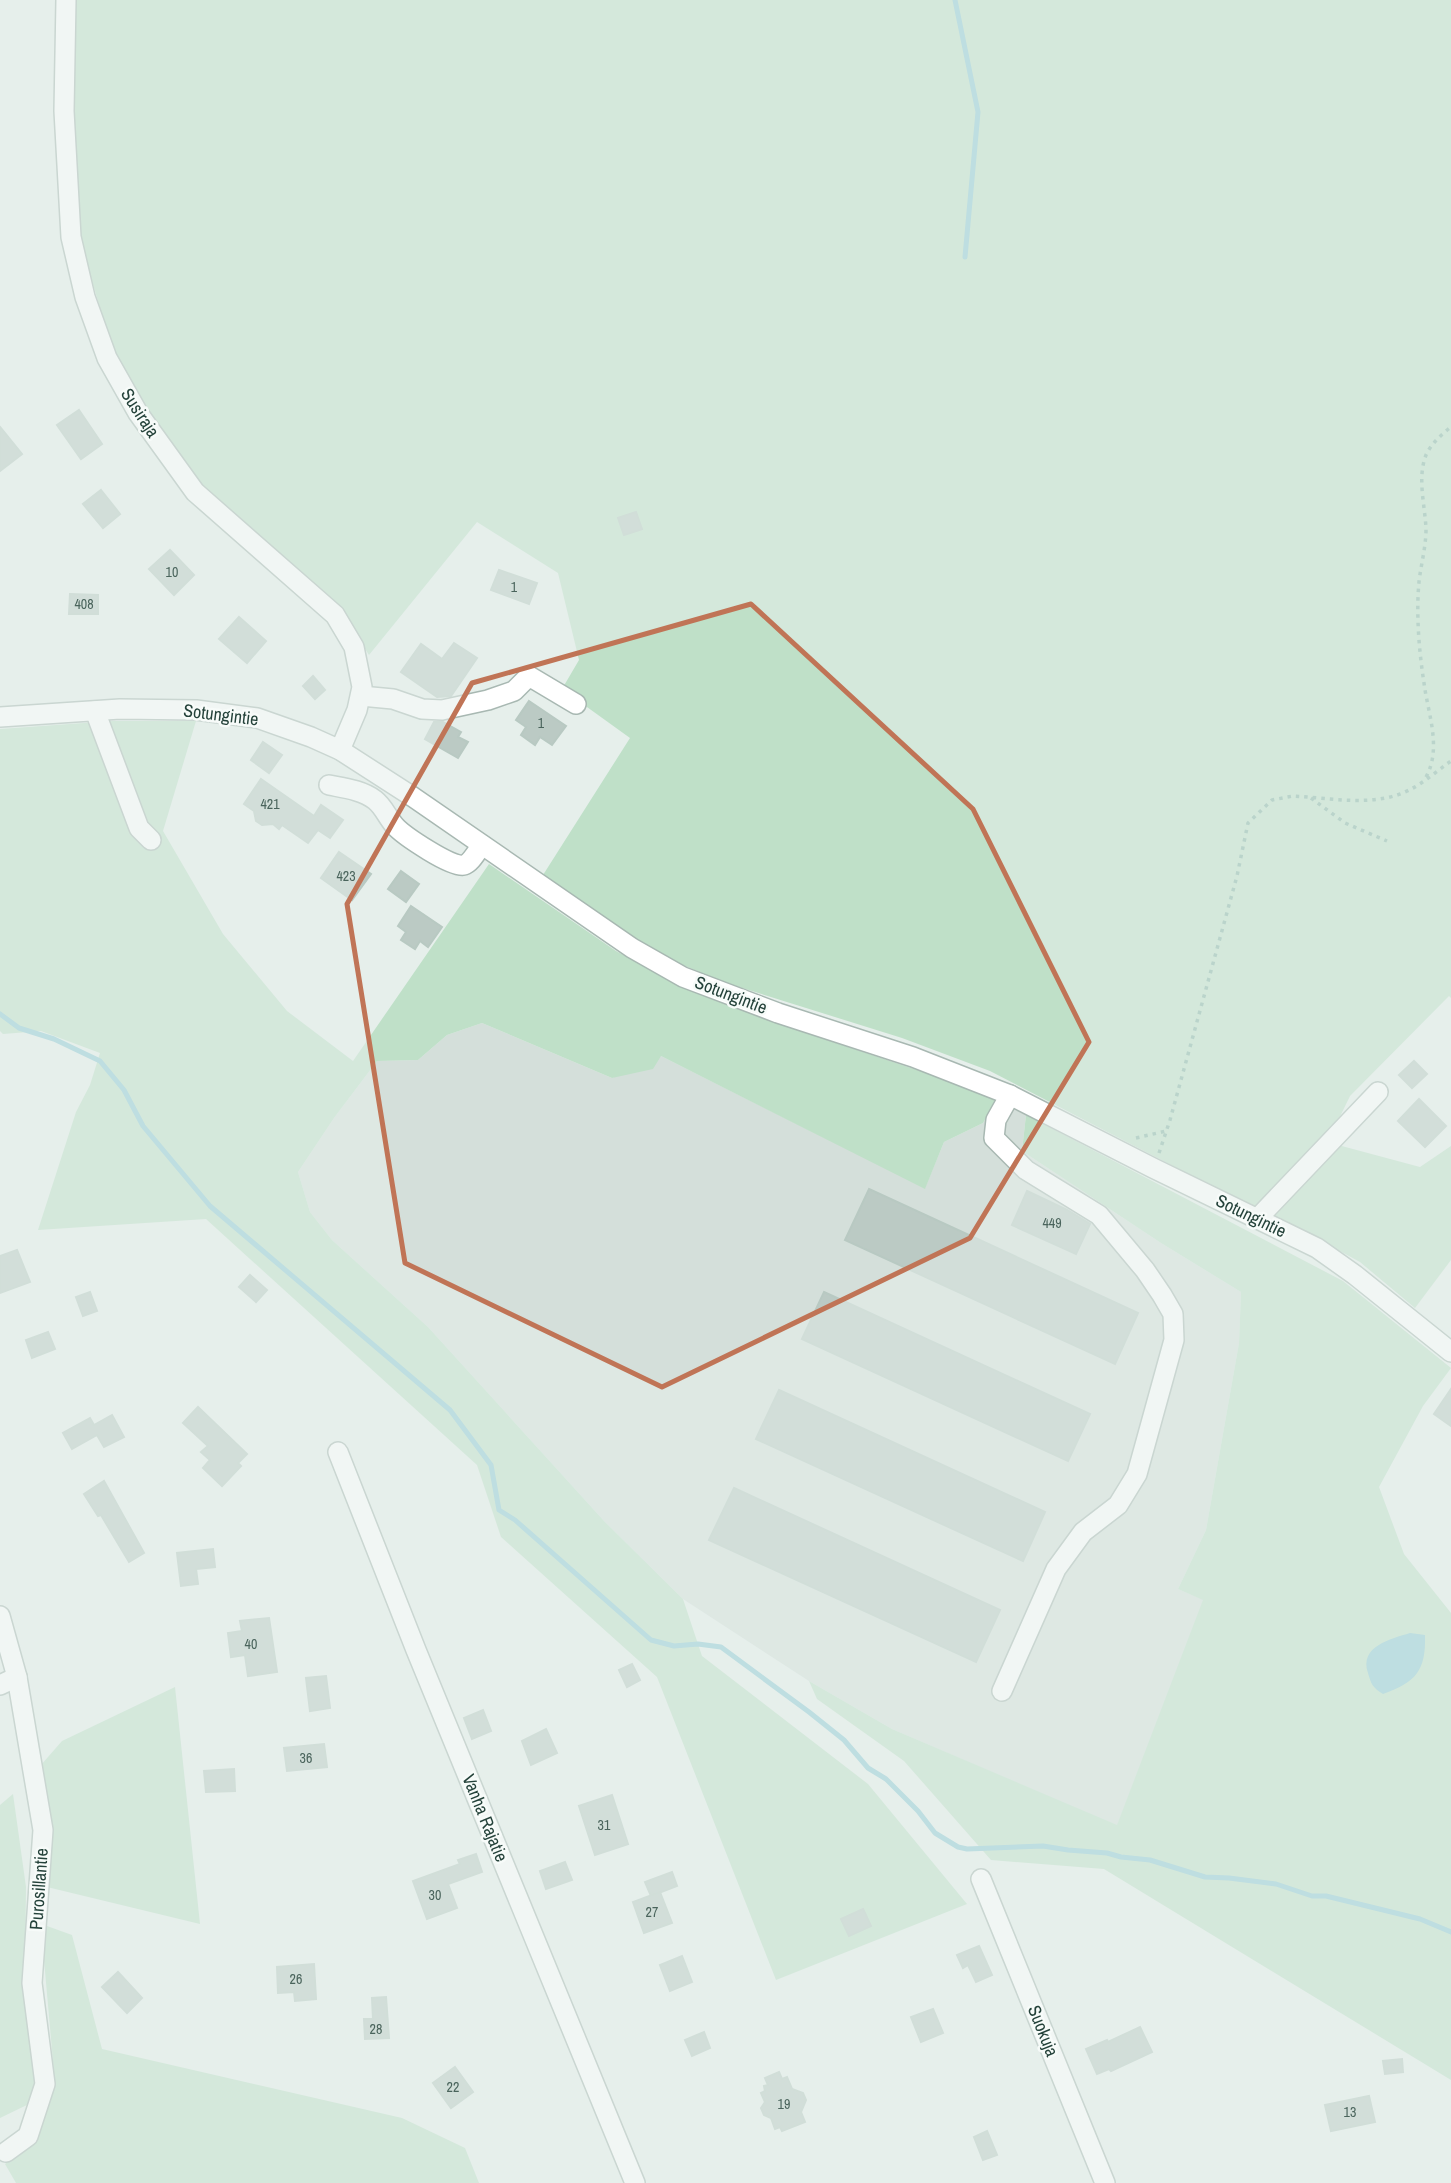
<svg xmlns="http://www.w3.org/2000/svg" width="1451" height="2183" font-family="'Archivo Narrow',sans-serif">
	<rect width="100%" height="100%" fill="#e6efeb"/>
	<polygon fill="#d4dfda" points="482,1023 612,1078 661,1056 925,1188 944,1142 983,1123 996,1101 1026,1115 1022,1151 1161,1243 1241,1292 1239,1343 1206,1530 1178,1589 1204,1600 1117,1826 892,1729 809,1681 683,1599 605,1522 428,1327 332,1240 310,1212 298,1172 334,1118 377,1061 418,1060 447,1035"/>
	<g fill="#bfe0c8">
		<polygon points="74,0 1451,0 1451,998 1449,996 1350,1096 1332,1133 1256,1209 990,1071 902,1038 723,982 676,962 638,941 543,875 630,738 562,689 579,660 558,573 477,522 369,655 342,613 201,485 147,415 114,355 79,237 72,50"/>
		<polygon points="112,721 196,721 163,831 223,934 287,1011 353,1061 489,864 616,951 680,986 773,1022 965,1086 996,1101 983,1123 944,1142 925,1189 661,1056 653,1069 612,1078 482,1023 447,1035 418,1060 377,1061 334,1118 298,1172 310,1212 332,1240 428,1327 605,1522 683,1599 702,1656 868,1784 967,1904 776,1980 657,1677 501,1537 477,1465 206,1219 38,1230 76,1112 90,1085 100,1053 41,1031 3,1034 0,1031 0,729"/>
		<polygon points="1026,1115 1343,1281 1451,1368 1423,1406 1379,1487 1404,1554 1451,1613 1451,2080 1104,1869 991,1860 904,1761 817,1699 809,1681 892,1729 1117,1825 1203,1600 1178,1589 1206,1530 1239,1343 1241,1292 1161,1243 1022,1151"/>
		<polygon points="1338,1145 1420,1167 1451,1146 1451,1260 1415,1308 1360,1262 1270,1213"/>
		<polygon points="175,1687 200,1924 47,1887 41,1765 62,1741"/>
		<polygon points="13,1794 26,1887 25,1982 38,2082 31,2103 0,2118 0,1805"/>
		<polygon points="41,1926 47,1926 72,1935 102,2049 402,2118 465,2148 479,2183 16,2183 5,2164 32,2142 55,2084"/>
	</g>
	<path fill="#8ec9d4" d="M1410,1633L1425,1635C1426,1671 1416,1682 1383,1694C1373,1688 1371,1684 1368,1673C1359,1646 1391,1639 1410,1633Z"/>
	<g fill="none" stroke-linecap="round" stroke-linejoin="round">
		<g stroke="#8ec9d4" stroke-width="5">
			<polyline points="955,0 978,112 965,257"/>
			<polyline points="0,1014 19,1028 54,1039 100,1061 124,1090 143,1126 210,1206 450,1410 491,1465 499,1510 515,1520 651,1640 674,1646 698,1644 721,1647 809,1712 844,1740 868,1768 886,1779 918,1811 935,1833 958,1847 967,1849 1043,1846 1068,1850 1107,1853 1121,1857 1150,1860 1205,1877 1229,1878 1276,1884 1312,1896 1326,1896 1420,1919 1451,1932"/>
		</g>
	</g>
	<g fill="#bbcac4" stroke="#b8c9c2" stroke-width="2">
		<polygon points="79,410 102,444 81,459 57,425"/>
		<polygon points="0,427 22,454 0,471"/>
		<polygon points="101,490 120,514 103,528 83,504"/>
		<polygon points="636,512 642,529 624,535 618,518"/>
		<polygon points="170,550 194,575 174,595 149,569"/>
		<polygon points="499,570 537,583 529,604 491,590"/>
		<polygon points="70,594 98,595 98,614 69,614"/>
		<polygon points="239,617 266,641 247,663 219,639"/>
		<polygon points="454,643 477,658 451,696 437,697 401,672 421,644 442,659"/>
		<polygon points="313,676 325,690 315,699 303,686"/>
		<polygon points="529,701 566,726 552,745 540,737 535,745 521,735 526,727 516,720"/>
		<polygon points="434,722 443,722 461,732 458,737 468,742 458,758 425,739"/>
		<polygon points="263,742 282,755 269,773 251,760"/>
		<polygon points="261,779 314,816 321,805 343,820 330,838 318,830 308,843 282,825 279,829 273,824 262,825 256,821 254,811 244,804"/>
		<polygon points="339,852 371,874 352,900 321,878"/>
		<polygon points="401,871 419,884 406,902 388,889"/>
		<polygon points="411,906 442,927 428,947 420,941 415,949 401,940 406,932 398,926"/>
		<polygon points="1414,1061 1427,1074 1412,1088 1399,1075"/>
		<polygon points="1419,1099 1446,1126 1425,1147 1398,1121"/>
		<polygon points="869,1189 1138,1313 1115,1364 845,1240"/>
		<polygon points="1027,1191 1067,1210 1090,1224 1076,1254 1012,1225"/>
		<polygon points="17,1250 30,1282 0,1293 0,1256"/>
		<polygon points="250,1275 267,1290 256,1302 239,1287"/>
		<polygon points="90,1292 97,1311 83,1316 76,1297"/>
		<polygon points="824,1292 1090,1414 1068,1461 802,1339"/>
		<polygon points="48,1332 55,1349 32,1358 26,1340"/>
		<polygon points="1451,1389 1451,1426 1434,1414"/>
		<polygon points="779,1390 1045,1512 1023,1561 756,1439"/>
		<polygon points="198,1407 247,1454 238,1463 241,1466 222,1486 203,1468 210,1460 201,1452 208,1446 183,1423"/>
		<polygon points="112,1415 124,1437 104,1447 97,1435 72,1449 63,1433 90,1418 94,1425"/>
		<polygon points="104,1481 144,1553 129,1562 101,1515 98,1516 84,1494"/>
		<polygon points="734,1488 1000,1610 976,1662 709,1540"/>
		<polygon points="213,1549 215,1567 196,1569 198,1584 181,1586 177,1553"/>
		<polygon points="269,1618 277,1672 248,1676 245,1655 231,1657 228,1633 242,1631 240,1621"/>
		<polygon points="632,1664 640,1680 627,1687 619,1670"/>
		<polygon points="326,1676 330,1708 310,1711 306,1678"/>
		<polygon points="483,1710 491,1731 472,1739 464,1718"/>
		<polygon points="546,1729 557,1753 531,1765 522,1741"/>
		<polygon points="324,1744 327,1767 287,1771 284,1748"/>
		<polygon points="234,1769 235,1791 206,1792 204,1771"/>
		<polygon points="612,1795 628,1844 595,1855 579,1806"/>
		<polygon points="476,1854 482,1872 448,1884 457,1908 427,1919 413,1881 460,1864 458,1860"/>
		<polygon points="565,1862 572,1880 546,1889 540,1871"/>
		<polygon points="672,1872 677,1886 651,1896 645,1882"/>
		<polygon points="660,1892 672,1923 644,1933 633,1902"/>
		<polygon points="863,1909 871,1926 849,1936 841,1919"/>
		<polygon points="979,1946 992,1975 976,1982 968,1965 963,1968 957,1955"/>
		<polygon points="682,1956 692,1982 670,1991 660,1965"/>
		<polygon points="314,1964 316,1999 295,2001 294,1992 278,1993 277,1967"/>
		<polygon points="118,1972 142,1998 127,2013 102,1987"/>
		<polygon points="386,1997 389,2038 365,2039 364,2019 373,2019 372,1998"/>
		<polygon points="933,2009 943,2033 921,2042 911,2017"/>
		<polygon points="1140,2027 1152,2052 1111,2071 1109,2069 1097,2074 1086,2049 1107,2040 1108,2042"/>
		<polygon points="704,2032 710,2048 692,2056 685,2040"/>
		<polygon points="1402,2059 1403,2072 1385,2074 1383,2061"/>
		<polygon points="455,2067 473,2092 451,2108 433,2083"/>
		<polygon points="779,2072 782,2079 787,2077 792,2089 803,2093 806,2100 801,2112 805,2122 782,2131 780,2127 775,2129 771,2118 764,2115 761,2108 765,2102 761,2093 765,2091 764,2086 768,2085 765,2078"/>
		<polygon points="1369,2096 1375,2122 1331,2131 1325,2105"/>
		<polygon points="987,2131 997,2155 983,2160 974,2137"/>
	</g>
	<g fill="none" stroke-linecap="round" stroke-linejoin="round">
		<g stroke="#a8b8b2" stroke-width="22">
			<g id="minor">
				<polyline points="66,0 64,111 71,237 85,297 107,358 138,413 195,492 335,615 354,647 362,687 357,710 340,750"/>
				<polyline points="361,696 393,699 422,709 442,710 488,700 514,691 529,676 576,704"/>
				<polyline points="95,711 139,828 151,840"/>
				<polyline points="0,717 120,709 196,710 257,718 311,737 340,750 413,797 632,948 683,977 778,1013 913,1057 1010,1095 1153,1168 1317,1248 1355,1275 1451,1352"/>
				<path d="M329,785C344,788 362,790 375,800C384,807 387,817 395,826C403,835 453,869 464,865C471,863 477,851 482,845"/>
				<polyline points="1257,1219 1378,1092"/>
				<polyline points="338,1452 416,1650 635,2183"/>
				<polyline points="0,1616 17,1677 43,1830 32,1983 45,2084 28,2136 6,2152"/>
				<polyline points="0,1685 17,1677"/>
				<polyline points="1002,1691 1056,1569 1083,1532 1118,1505 1137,1474 1174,1340 1173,1314 1162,1295 1145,1270 1099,1215 1026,1170 994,1138 996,1120 1010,1095"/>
				<polyline points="981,1879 1105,2183"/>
			</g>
		</g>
		<g stroke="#86b3a5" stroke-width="3.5" stroke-dasharray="3.5 5" stroke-linecap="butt">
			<path d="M1426,777C1442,748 1428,714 1424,683C1419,651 1416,614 1419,582C1421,564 1426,547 1426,529C1425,505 1417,478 1426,455C1431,444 1442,434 1451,427"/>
			<polyline points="1311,798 1345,823 1387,841"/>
			<polyline points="1136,1138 1166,1131"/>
			<path d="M1159,1153L1170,1120L1237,876L1248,823L1272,800L1293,796C1331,798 1377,808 1411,789C1425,782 1438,770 1451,761"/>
		</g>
		<use href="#minor" stroke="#fff" stroke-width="19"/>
	</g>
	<path d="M0 0H1451V2183H0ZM751,604L973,809L1089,1042L970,1238L662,1387L405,1263L347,904L472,683Z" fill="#e6efeb" fill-opacity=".55" fill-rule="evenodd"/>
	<path fill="none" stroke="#c07456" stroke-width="5" stroke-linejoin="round" d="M751,604L973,809L1089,1042L970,1238L662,1387L405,1263L347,904L472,683Z"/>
	<g text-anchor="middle" stroke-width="5" stroke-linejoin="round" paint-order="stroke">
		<g font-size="14" fill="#4a645c">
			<text x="172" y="577">10</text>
			<text x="514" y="592">1</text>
			<text x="84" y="609">408</text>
			<text x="541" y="728">1</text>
			<text x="270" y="809">421</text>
			<text x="346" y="881">423</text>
			<text x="1052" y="1228">449</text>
			<text x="251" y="1649">40</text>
			<text x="306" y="1763">36</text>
			<text x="604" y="1830">31</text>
			<text x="435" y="1900">30</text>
			<text x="652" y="1917">27</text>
			<text x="296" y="1984">26</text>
			<text x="376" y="2034">28</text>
			<text x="453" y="2092">22</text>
			<text x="784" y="2109">19</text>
			<text x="1350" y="2117">13</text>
		</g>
		<g font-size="18" fill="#24423a" stroke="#f7fbf9">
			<text transform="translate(140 413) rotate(57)" y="6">Susiraja</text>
			<text transform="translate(221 715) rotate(7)" y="6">Sotungintie</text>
			<text transform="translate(731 995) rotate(21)" y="6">Sotungintie</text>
			<text transform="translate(1251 1216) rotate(26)" y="6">Sotungintie</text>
			<text transform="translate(485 1818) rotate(68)" y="6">Vanha Rajatie</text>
			<text transform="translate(39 1889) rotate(-86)" y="6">Purosillantie</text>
			<text transform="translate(1043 2031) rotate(68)" y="6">Suokuja</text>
		</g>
	</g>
</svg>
